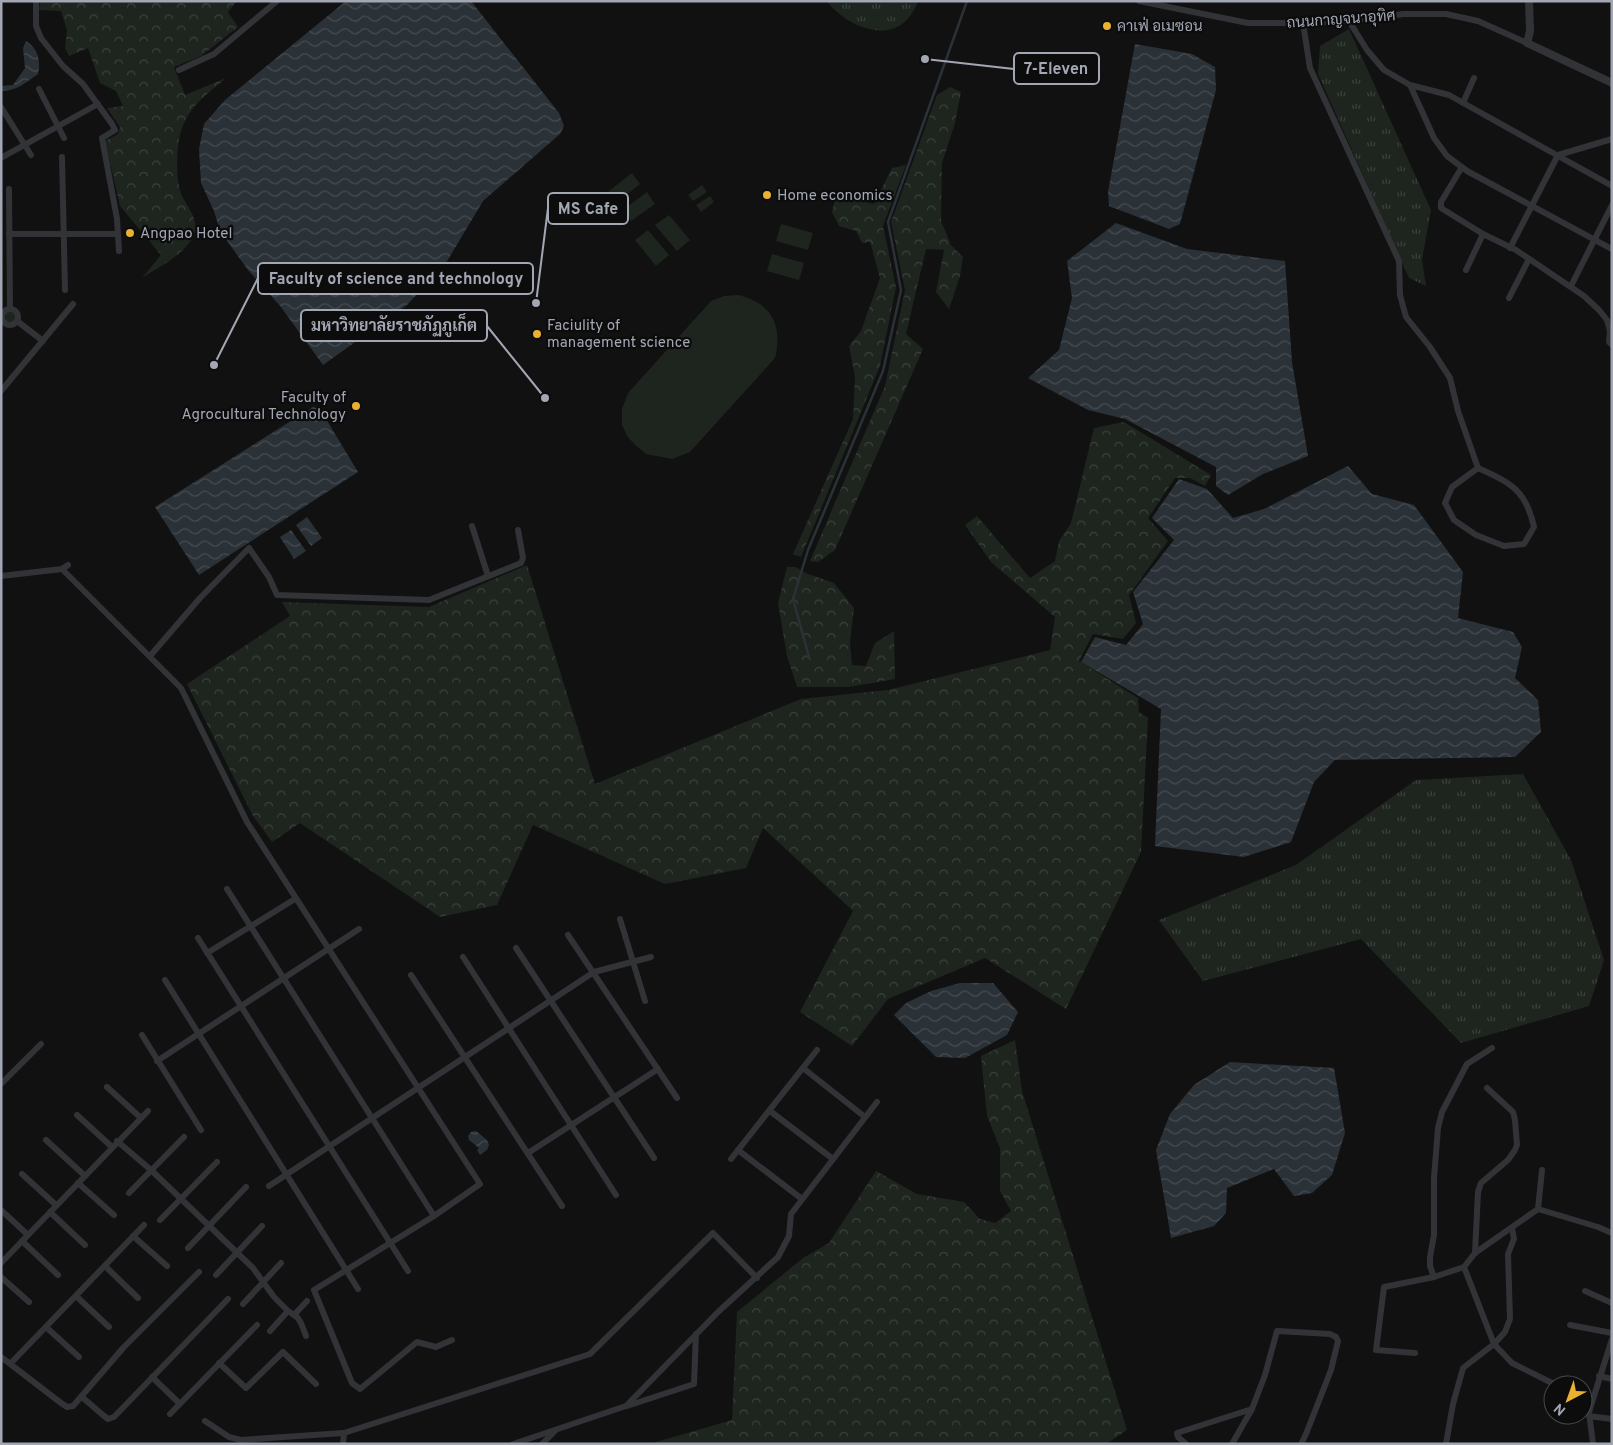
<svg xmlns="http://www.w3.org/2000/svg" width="1613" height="1445" font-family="Overpass,Sarabun,sans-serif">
	<defs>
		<pattern id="grass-tufts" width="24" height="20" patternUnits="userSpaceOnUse" patternTransform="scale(1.25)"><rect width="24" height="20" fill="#1d251e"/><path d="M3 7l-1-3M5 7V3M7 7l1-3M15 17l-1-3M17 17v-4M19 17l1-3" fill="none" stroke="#3b423c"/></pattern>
		<pattern id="forest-crowns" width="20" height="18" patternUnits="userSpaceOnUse" patternTransform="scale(1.25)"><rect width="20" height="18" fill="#1d251e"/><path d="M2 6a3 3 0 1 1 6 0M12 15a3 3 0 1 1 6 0" fill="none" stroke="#3b423c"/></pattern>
		<pattern id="water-waves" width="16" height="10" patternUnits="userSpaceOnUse" patternTransform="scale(1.25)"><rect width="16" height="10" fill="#2a3137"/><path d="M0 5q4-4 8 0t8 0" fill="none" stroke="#464c52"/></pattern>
	</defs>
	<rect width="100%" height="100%" fill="#111112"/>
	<g fill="url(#grass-tufts)">
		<path d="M827,1H918C915,10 908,21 899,26C876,39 841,21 827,1Z"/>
		<polygon points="1349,29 1431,210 1422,260 1426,286 1409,278 1318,74 1320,46"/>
		<circle cx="11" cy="317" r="6"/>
		<polygon points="1523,774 1571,860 1604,960 1589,1006 1461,1043 1361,939 1203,981 1159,920 1296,865 1416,780"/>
	</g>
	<g fill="url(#forest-crowns)">
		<path d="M40,1H237L228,12L238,27L201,56L174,67L185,95L226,78C193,105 178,117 177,162C177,172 178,187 182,196C187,206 198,219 195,231C189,253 160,266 142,278L161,255L120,206L105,141L118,134L120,127L107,108L123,106L116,91L100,83L88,48L69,56L65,48L67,30L61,11L39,10Z"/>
		<polygon points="950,87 961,92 955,123 942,163 941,221 951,245 963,257 960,276 949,309 936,292 944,250 926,249 906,334 923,349 835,550 818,562 810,561 885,386 905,290 891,222 937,95"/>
		<polygon points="906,165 883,226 896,287 880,366 801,557 793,554 853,419 855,377 849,346 861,331 880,278 870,242 862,243 856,231 839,226 832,212 836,195 874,204 892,168"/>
		<polygon points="1124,422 1211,475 1205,486 1190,478 1175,478 1148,518 1168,541 1129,595 1136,623 1123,639 1093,634 1079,661 1138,698 1139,712 1148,718 1141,852 1066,1009 985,958 888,999 852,1046 800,1012 853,911 763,828 746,868 665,884 533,825 497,905 440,917 300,823 272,842 253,816 187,684 290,616 282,602 429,607 527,565 595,784 801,699 888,690 1050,650 1055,617 991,562 965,525 977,516 1030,578 1055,561 1059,541 1071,523 1094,428"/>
		<polygon points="787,567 795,567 808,574 834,583 854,608 850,642 852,665 866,666 875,643 894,631 895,679 849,687 797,687 787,656 778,603"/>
		<polygon points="1015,1040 1022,1091 1127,1430 1106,1444 649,1444 732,1420 737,1312 803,1258 829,1243 876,1171 917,1194 964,1202 980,1219 995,1223 1011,1211 1000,1191 1000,1148 987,1116 981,1056"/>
	</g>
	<g fill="#1d251e">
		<polygon points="632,173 640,184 617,202 609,191"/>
		<polygon points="702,185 707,192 693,201 688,195"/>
		<polygon points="647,192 655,204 631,221 623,210"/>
		<polygon points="710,196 714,202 701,212 696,205"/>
		<polygon points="669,215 690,240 677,251 655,225"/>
		<polygon points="781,224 813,233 808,250 776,241"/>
		<polygon points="648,230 669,255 656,266 635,240"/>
		<polygon points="772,254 804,263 799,280 767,271"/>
		<path d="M738,295C772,303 783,326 775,358L690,452L672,459L646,454L635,445L627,436L622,425V409L628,393L711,301L724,296Z"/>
	</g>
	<g fill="url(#water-waves)">
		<polygon points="346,1 471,1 559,113 564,126 560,134 483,201 434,283 421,290 407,305 323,365 281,307 248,270 220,231 214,211 201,183 199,149 204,124 225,100"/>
		<path d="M26,41C38,48 41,61 38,74C25,83 17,91 1,91V86L13,85L25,68L23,48Z"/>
		<polygon points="1135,44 1192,54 1215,67 1216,90 1180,224 1169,229 1109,206 1108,192"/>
		<polygon points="1116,223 1187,249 1285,261 1292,362 1308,456 1263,474 1228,495 1216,486 1216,467 1125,419 1088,410 1028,378 1059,350 1072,298 1067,261"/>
		<polygon points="313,407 320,409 358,472 199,575 155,507"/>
		<polygon points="1348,466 1372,494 1414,505 1463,572 1458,618 1513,632 1522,647 1515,678 1538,700 1541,732 1515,757 1335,760 1314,782 1291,842 1244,857 1155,846 1161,709 1081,662 1095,637 1126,645 1143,624 1133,592 1174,540 1152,518 1179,479 1207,489 1233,518 1264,509"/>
		<polygon points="307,517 322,538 311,546 296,525"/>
		<polygon points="291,530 306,551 294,559 280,537"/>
		<polygon points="960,983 993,983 1018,1012 1007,1035 965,1058 936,1057 894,1015 906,1003 931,991"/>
		<polygon points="1230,1062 1334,1068 1345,1133 1332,1175 1312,1193 1294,1196 1274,1169 1227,1188 1226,1213 1214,1226 1171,1238 1156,1150 1170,1114 1194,1085"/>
		<polygon points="476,1131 487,1140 489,1145 487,1150 480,1155 477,1150 479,1148 469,1140 468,1136 471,1132"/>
	</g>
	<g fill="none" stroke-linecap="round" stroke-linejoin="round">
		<polyline stroke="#2a3137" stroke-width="2.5" points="809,657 793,599 808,550 883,371 901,290 888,222 967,1"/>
		<g stroke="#323337" stroke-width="6">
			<polyline points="36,1 36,26 41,38 63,66 83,84 112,124 115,130 102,138 117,219 119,251"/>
			<polyline points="1139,1 1248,23 1303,23 1349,21 1404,14 1446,14 1478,21 1527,43"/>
			<polyline points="1349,21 1367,50 1384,70 1410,85 1449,95 1612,186"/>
			<path d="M1303,23L1310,68L1399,261L1400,295L1406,317L1430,347L1450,378L1458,411L1478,468C1511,483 1526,490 1534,527L1524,544L1504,546L1476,535L1454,520L1445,503L1452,487L1478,468"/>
			<polyline points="179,70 214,54 277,1"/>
			<polyline points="1410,85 1434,138 1447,156 1467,171 1612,249"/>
			<polyline points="39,89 64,138"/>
			<polyline points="1463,103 1474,78"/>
			<polyline points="1,107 31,155"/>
			<polyline points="62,157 65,290"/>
			<polyline points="1,158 98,104"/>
			<polyline points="1462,167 1441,202 1441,208 1483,234 1516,250 1584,296 1599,310 1607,320 1610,331 1609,342 1612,345"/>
			<polyline points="9,189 10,309"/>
			<polyline points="9,234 118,234"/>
			<polyline points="1510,248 1558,155 1612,139"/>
			<polyline points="1466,270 1483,234"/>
			<polyline points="1571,286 1612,205"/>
			<polyline points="1509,298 1529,259"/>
			<circle cx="10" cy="317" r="8"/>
			<polyline points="17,321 43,341"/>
			<polyline points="1,391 73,304"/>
			<polyline points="472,526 488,576"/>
			<polyline points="62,569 181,688 247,822 480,1184 434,1216 314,1290 352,1383 360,1389 417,1342 436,1347 452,1340"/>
			<polyline points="1,576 62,569 68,565"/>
			<polyline points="150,656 200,598 249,548 269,577 277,595 429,600 521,563 523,558 518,530"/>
			<polyline points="227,889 434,1216"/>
			<polyline points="620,919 645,1001"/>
			<polyline points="568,935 677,1098"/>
			<polyline points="198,938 408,1271"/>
			<polyline points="516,948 654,1158"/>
			<polyline points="207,953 295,899"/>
			<polyline points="463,957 616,1195"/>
			<polyline points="411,975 562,1206"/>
			<polyline points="165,980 358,1289"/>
			<polyline points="142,1035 201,1130"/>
			<polyline points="157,1061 359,929"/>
			<polyline points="803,1068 865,1117"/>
			<polyline points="1,1084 41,1044"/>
			<polyline points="107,1087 141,1118"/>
			<polyline points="770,1111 833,1159"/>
			<polyline points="77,1115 112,1147"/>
			<polyline points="46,1140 84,1175"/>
			<polyline points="117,1141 151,1170 253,1268 274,1297 288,1311 297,1317 301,1323 306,1336"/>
			<polyline points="738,1150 802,1199"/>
			<polyline points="528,1153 658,1069"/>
			<polyline points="731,1159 817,1050"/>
			<polyline points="22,1174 56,1205"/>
			<polyline points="78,1183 114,1215"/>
			<polyline points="269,1186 594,972 651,957"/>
			<polyline points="129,1193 184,1137"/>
			<polyline points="1538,1209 1542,1170"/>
			<polyline points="1,1210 28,1235"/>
			<polyline points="50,1212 85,1245"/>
			<polyline points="160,1220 217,1162"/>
			<polyline points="133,1236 167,1266"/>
			<polyline points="22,1241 58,1275"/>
			<polyline points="188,1248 246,1187"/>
			<polyline points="1475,1253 1478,1192 1481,1183 1508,1160 1515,1150 1517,1145 1515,1120 1513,1112 1487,1088"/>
			<polyline points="1,1263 148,1111"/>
			<polyline points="105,1266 138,1298"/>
			<polyline points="1464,1267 1494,1344 1512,1363 1556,1385"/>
			<polyline points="216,1275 262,1226"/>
			<polyline points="1,1277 29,1302"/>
			<polyline points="1434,1277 1430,1266 1430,1257 1434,1235 1434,1178 1438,1128 1442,1112 1467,1064 1492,1048"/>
			<polyline points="1585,1291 1612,1303"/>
			<polyline points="76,1296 109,1327"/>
			<polyline points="243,1304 281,1263"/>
			<polyline points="294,1315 307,1301"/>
			<polyline points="1570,1325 1612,1333"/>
			<polyline points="46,1327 79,1357"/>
			<polyline points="270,1331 288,1311"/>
			<polyline points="1415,1353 1376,1350 1384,1287 1434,1277 1464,1267 1475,1253 1538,1209 1598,1227 1612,1233"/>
			<polyline points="1,1357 61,1403 67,1407 73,1406 124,1347 199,1272"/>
			<polyline points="11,1363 144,1225"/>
			<polyline points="219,1363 246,1388 283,1352 316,1384"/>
			<polyline points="1599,1376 1612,1379"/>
			<polyline points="152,1377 179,1403"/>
			<polyline points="82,1397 104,1416 108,1419 114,1417 228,1299"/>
			<polyline points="627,1406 694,1384 696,1334"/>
			<polyline points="1583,1407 1589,1412"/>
			<polyline points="170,1414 257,1325"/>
			<polyline points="1589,1416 1612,1419"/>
			<polyline points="205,1421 229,1437 241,1440 344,1433 590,1354 713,1233 757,1278"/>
			<polyline points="343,1444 344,1433"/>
			<polyline points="513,1444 626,1406 718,1312 778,1257 789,1236 791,1214 877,1102"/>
			<polyline points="542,1444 555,1431"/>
			<polyline points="1186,1444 1178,1437 1177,1433 1252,1409"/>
			<polyline points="1232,1444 1252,1409 1265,1375 1277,1331 1330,1334 1336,1337 1338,1341 1331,1370 1306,1434 1301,1444"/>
			<polyline points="1446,1444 1453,1404 1463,1368 1494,1344 1505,1332 1510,1319 1508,1254 1514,1239 1512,1228"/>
			<polyline points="1593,1444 1589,1412 1612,1339"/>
		</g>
		<polyline stroke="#323337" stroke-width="8" points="1529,1 1530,31 1527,43 1612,83"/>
	</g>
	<g fill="#eab131" stroke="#0c0c0d" stroke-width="2">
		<circle cx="1107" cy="26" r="5"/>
		<circle cx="767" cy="195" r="5"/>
		<circle cx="130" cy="233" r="5"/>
		<circle cx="537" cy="334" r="5"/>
		<circle cx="356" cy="406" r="5"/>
	</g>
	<g text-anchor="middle" stroke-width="4.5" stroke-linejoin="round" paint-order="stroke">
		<g font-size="15" fill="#a3a7b3" stroke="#0c0c0d">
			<text transform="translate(1341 19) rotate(-4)" y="5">ถนนกาญจนาอุทิศ</text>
		</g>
		<g font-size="15" fill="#a3a7b3" stroke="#0c0c0d" text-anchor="start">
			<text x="1117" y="31">คาเฟ่ อเมซอน</text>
			<text x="777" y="200">Home economics</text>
			<text x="140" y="238">Angpao Hotel</text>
			<text x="547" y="330">Faciulity of<tspan x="547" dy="17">management science</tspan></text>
			<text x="346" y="402" text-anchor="end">Faculty of<tspan x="346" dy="17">Agrocultural Technology</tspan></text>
		</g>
	</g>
	<path fill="none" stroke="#a3a7b3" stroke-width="2" d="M925 59L1014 69M536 303L548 208M214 365L258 278M545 398L487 326"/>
	<g fill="#a3a7b3" stroke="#0c0c0d" stroke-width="2">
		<circle cx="925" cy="59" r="5"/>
		<circle cx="536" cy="303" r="5"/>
		<circle cx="214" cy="365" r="5"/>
		<circle cx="545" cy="398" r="5"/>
	</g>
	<g fill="#0c0c0d" stroke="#a3a7b3" stroke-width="2">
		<rect x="1014" y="53" width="85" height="31" rx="5"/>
		<rect x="548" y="193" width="80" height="31" rx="5"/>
		<rect x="258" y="263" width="275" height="31" rx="5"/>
		<rect x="301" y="310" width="186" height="31" rx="5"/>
	</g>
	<g font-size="16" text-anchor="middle" font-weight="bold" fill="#a3a7b3">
		<text x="1056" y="74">7-Eleven</text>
		<text x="588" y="214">MS Cafe</text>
		<text x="396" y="284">Faculty of science and technology</text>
		<text x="394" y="331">มหาวิทยาลัยราชภัฏภูเก็ต</text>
	</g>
	<rect width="1613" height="1445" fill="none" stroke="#a3a7b3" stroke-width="5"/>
	<g transform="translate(1568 1400) rotate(221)"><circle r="24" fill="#0c0c0d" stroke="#484a4f"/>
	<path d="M0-4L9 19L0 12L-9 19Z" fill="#eab131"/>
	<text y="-8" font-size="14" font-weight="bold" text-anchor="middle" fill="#a3a7b3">N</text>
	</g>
</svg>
